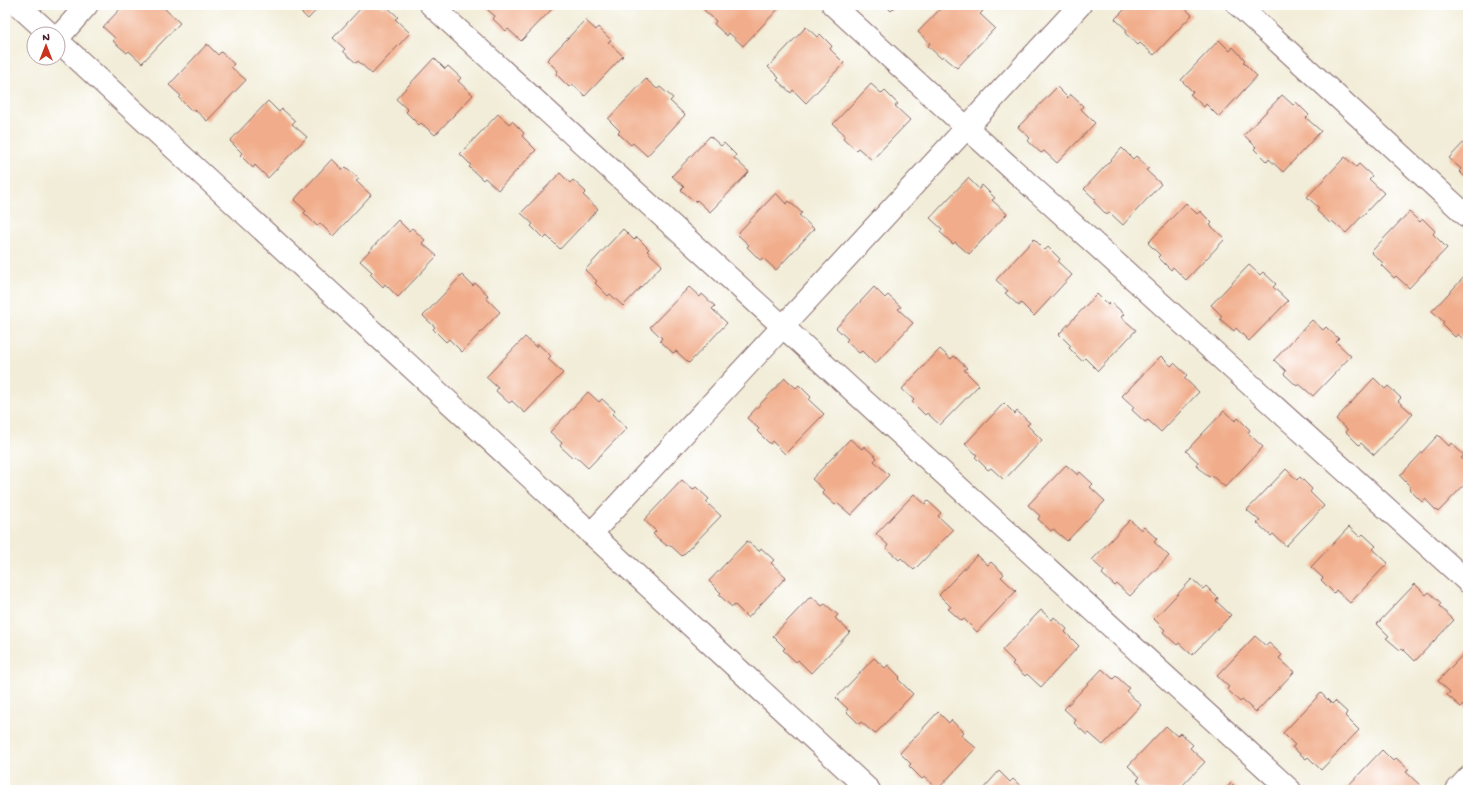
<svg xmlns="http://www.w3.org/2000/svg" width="1473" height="795" font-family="'Gochi Hand',sans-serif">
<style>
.building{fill:#f1ad8b}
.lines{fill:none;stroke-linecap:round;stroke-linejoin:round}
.minor-casing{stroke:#856768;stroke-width:24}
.minor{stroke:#fff;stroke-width:22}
</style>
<rect width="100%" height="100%" fill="#fff"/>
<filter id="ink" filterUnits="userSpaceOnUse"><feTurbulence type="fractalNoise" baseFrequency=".025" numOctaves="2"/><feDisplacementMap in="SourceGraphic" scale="8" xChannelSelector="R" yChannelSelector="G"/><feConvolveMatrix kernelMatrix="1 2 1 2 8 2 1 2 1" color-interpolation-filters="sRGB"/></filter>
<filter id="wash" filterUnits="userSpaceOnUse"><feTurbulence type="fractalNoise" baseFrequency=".012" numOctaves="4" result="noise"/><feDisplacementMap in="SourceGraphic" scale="16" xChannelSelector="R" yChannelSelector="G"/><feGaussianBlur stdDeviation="0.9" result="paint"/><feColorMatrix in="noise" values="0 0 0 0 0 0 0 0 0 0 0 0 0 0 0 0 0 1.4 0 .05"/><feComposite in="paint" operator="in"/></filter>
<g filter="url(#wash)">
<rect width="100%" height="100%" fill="#f2edd8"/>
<g id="blocks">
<g class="building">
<path d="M124,5h43l1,1 -3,3 15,14 -38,40 -13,-12 -2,2 -14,-12 2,-3 -12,-11z"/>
<path d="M289,5h32l-13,14 -13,-13 -3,2z"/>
<path d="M364,5h16l2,3 3,-3 13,12 -3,2 15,14 -38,41 -14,-13 -2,2 -13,-12 2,-2 -12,-11z"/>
<path d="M482,5h74l-35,36 -13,-12 -2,2 -13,-12 2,-3z"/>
<path d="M709,5h71l1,1 -38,40 -14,-13 -2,3 -13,-12 2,-3 -12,-11z"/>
<path d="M885,5h12l-6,6z"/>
<path d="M944,5h32l7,6 -3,3 15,14 -38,40 -14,-12 -2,2 -13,-12 2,-3 -12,-11z"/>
<path d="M1129,5h52l11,10 -38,40 -14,-12 -2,2 -13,-12 2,-3 -12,-11z"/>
<path d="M585,20l11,10 2,-3 13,13 -3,2 15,14 -38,40 -13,-12 -3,3 -13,-13 2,-3 -11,-11z"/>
<path d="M806,27l11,10 3,-3 12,12 -2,3 14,14 -38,40 -13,-13 -2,3 -14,-13 2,-2 -11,-11z"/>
<path d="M1219,40l11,11 3,-4 12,13 -2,2 14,14 -38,41 -13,-13 -2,3 -14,-13 3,-2 -12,-12z"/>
<path d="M207,44l11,11 3,-3 13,12 -3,3 15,13 -39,41 -13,-12 -2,2 -13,-13 2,-2 -12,-11z"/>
<path d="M434,58l11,11 3,-3 13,12 -3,3 15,14 -38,40 -14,-12 -2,2 -13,-13 2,-2 -12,-11z"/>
<path d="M646,79l11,10 3,-2 13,11 -3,3 15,14 -38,41 -14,-13 -2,2 -13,-12 2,-2 -12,-12z"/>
<path d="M871,84l11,10 3,-3 13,13 -3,2 15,14 -38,40 -14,-12 -2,2 -13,-12 2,-3 -12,-11z"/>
<path d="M1057,87l11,11 2,-4 13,12 -2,3 14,14 -38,40 -13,-12 -3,2 -13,-12 2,-3 -12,-11z"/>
<path d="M1282,95l11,10 3,-3 13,13 -3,3 15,13 -38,41 -14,-13 -2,3 -13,-13 2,-2 -12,-12z"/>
<path d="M268,101l11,11 3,-3 13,12 -3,3 15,13 -39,41 -13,-13 -2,3 -13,-13 2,-2 -12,-12z"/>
<path d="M498,114l11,10 3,-3 12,12 -2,3 14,14 -38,40 -13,-12 -2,2 -14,-13 2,-2 -11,-11z"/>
<path d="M710,136l11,10 3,-3 12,12 -2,3 15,14 -39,40 -13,-12 -2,2 -14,-12 3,-3 -12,-11z"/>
<path d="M1468,138v42l-9,-9 2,-2 -12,-11z"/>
<path d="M1122,148l11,11 3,-3 13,12 -3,2 15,14 -38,41 -14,-13 -2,3 -13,-13 2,-2 -12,-11z"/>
<path d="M1345,157l11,10 3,-3 13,12 -3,3 15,14 -38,40 -14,-12 -2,2 -13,-12 2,-3 -12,-11z"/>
<path d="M332,159l11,11 3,-3 13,12 -3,2 15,14 -38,41 -13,-13 -3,3 -13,-13 2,-2 -12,-11z"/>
<path d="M560,173l10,10 3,-3 13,12 -3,3 15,14 -38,40 -13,-13 -3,3 -13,-13 2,-2 -12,-11z"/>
<path d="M968,178l11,11 3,-4 13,13 -3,2 15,14 -38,40 -14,-12 -2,2 -13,-12 2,-3 -12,-11z"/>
<path d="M776,193l10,11 3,-3 13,12 -3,2 15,14 -38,41 -13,-12 -3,2 -13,-13 2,-2 -12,-11z"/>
<path d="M1186,203l11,11 3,-3 12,12 -2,2 15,14 -39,41 -13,-13 -2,3 -13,-13 2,-2 -12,-12z"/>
<path d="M1409,212l11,10 3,-3 12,12 -2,3 14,14 -38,40 -13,-12 -2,2 -13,-13 2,-2 -12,-11z"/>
<path d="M398,220l11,11 3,-3 13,12 -3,3 15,13 -39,41 -13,-13 -2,3 -13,-13 2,-2 -12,-11z"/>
<path d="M623,229l11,11 3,-3 12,12 -2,2 15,14 -39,41 -13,-12 -2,2 -13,-13 2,-2 -12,-11z"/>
<path d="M1034,239l11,11 3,-3 12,12 -2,3 14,13 -38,41 -13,-13 -2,3 -14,-13 3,-2 -12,-11z"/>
<path d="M1249,265l11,10 3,-3 13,12 -3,3 15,14 -39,40 -13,-13 -2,3 -14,-12 2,-3 -11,-11z"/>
<path d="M1468,273v71l-10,-10 -3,3 -13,-13 2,-2 -12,-11z"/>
<path d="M462,275l11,11 2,-3 13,12 -2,3 14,14 -38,40 -13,-13 -3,3 -13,-13 2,-2 -12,-11z"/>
<path d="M689,287l11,10 2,-3 13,12 -3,3 15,14 -38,40 -13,-12 -3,2 -13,-12 2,-3 -12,-11z"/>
<path d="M874,287l11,11 3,-3 13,12 -3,2 15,14 -38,41 -13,-13 -3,2 -13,-12 2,-2 -12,-11z"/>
<path d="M1097,294l11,11 3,-3 13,12 -3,3 15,13 -38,41 -13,-13 -3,3 -13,-13 2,-2 -12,-12z"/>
<path d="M1312,320l11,10 3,-3 13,12 -3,3 15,14 -38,40 -14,-12 -2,2 -13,-12 2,-3 -12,-11z"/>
<path d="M525,337l11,10 2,-3 13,12 -3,3 15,14 -38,40 -13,-12 -3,2 -13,-12 2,-3 -12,-11z"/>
<path d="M940,349l11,10 3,-3 13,12 -3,2 15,15 -39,40 -13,-12 -2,2 -13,-13 2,-2 -12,-11z"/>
<path d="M1161,356l10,10 3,-3 13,12 -3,3 15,14 -38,40 -13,-12 -3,2 -13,-12 2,-3 -12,-11z"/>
<path d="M785,378l11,10 3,-3 12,12 -2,3 15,14 -39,40 -13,-13 -2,3 -13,-13 2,-2 -12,-11z"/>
<path d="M1374,378l11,11 3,-3 13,12 -3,3 15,13 -39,41 -13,-12 -2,2 -13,-13 2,-2 -12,-11z"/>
<path d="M588,392l11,10 3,-3 13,12 -3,3 15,14 -39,40 -13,-12 -2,2 -13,-12 2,-3 -12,-11z"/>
<path d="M1004,403l11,11 2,-3 13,12 -3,2 15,15 -38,40 -13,-12 -3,2 -13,-13 2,-2 -12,-11z"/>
<path d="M1224,411l11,10 3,-3 12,12 -2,3 15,14 -38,40 -14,-12 -2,2 -13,-12 2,-3 -12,-11z"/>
<path d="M1438,435l11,11 2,-3 13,12 -3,3 7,6v17l-30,31 -13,-13 -3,3 -13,-13 2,-2 -11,-11z"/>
<path d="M850,439l12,10 2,-3 13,12 -3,3 15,14 -38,40 -14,-12 -2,2 -13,-12 2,-3 -12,-11z"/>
<path d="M1066,465l12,10 2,-3 13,12 -3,3 15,14 -38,40 -14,-12 -2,2 -13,-12 2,-3 -12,-11z"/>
<path d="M1286,469l11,11 3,-3 12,12 -2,3 14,14 -38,40 -13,-12 -2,2 -14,-13 3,-2 -13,-11z"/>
<path d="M682,480l11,10 3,-3 13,12 -3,3 15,14 -39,40 -13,-12 -2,2 -14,-12 3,-3 -12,-11z"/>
<path d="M914,494l11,10 3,-3 13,12 -3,3 15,14 -39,40 -13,-12 -2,2 -13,-12 2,-3 -12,-11z"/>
<path d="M1130,520l11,10 3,-3 13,12 -3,3 15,14 -39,40 -13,-12 -2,2 -13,-12 2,-3 -12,-11z"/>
<path d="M1349,527l11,10 3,-3 13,12 -3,3 15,14 -38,40 -14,-13 -2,3 -13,-13 2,-2 -12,-11z"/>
<path d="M747,541l12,10 2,-3 13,12 -3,3 15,14 -38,41 -13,-13 -3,2 -13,-12 2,-2 -12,-12z"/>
<path d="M977,555l11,10 3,-3 13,12 -3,3 15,14 -39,41 -13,-13 -2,2 -14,-12 3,-2 -12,-12z"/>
<path d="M1192,579l11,10 3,-3 12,12 -2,3 15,14 -39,40 -13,-12 -2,2 -14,-13 2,-2 -11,-11z"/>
<path d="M1415,584l11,11 3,-3 12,11 -2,3 15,14 -39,41 -13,-13 -2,2 -14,-12 3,-2 -12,-12z"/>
<path d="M811,596l11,10 3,-2 13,11 -3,3 15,14 -39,41 -13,-13 -2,2 -13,-12 2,-2 -12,-12z"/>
<path d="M1041,610l11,10 2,-3 13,12 -2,3 14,14 -38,41 -14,-13 -2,2 -13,-12 2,-2 -12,-12z"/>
<path d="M1255,636l11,10 3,-3 13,12 -3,3 15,14 -38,40 -14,-12 -2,2 -13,-13 2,-2 -12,-11z"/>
<path d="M1468,649v61l-5,-5 -2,2 -14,-12 3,-3 -12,-11z"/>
<path d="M874,658l11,10 3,-3 12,12 -2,2 15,15 -38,40 -14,-12 -2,2 -13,-13 2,-2 -12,-11z"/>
<path d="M1102,669l11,10 3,-3 13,12 -3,3 15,14 -38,40 -14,-12 -2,2 -13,-12 2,-3 -12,-11z"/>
<path d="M1321,693l11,11 3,-3 12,11 -2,4 14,14 -38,40 -13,-13 -2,2 -14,-12 3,-2 -12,-12z"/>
<path d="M938,712l11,11 2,-3 13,12 -3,3 15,13 -38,41 -13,-12 -3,2 -13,-13 2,-2 -11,-11z"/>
<path d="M1166,726l11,10 3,-3 13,12 -3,3 15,14 -27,28h-30l-11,-10 3,-3 -12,-11z"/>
<path d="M1382,750l11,11 3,-3 13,12 -3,2 15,14 -4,4h-73z"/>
<path d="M999,771l11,11 3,-3 12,11h-43z"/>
<path d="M1231,783l7,7h-13z"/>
</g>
</g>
</g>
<g filter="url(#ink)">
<use href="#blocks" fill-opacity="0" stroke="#856768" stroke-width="1"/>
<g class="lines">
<defs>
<g id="minor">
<path d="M18,5l32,29"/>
<path d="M431,5l859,785"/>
<path d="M833,5l134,123 501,454"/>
<path d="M1238,5l230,212"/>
<path d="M58,38l29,-33"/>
<path d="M58,41l811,749"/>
<path d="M591,534l489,-529"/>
<path d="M1457,790l11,-12"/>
</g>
</defs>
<use href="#minor" class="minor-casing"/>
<use href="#minor" class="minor"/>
</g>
</g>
<rect width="1473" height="795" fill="none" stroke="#fff" stroke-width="20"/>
<g transform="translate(46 46)"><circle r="19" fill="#ffffff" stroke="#b7a5aa"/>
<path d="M0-3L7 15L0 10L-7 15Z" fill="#c8321e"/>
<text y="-6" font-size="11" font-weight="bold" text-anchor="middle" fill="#4a1f2b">N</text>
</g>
</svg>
